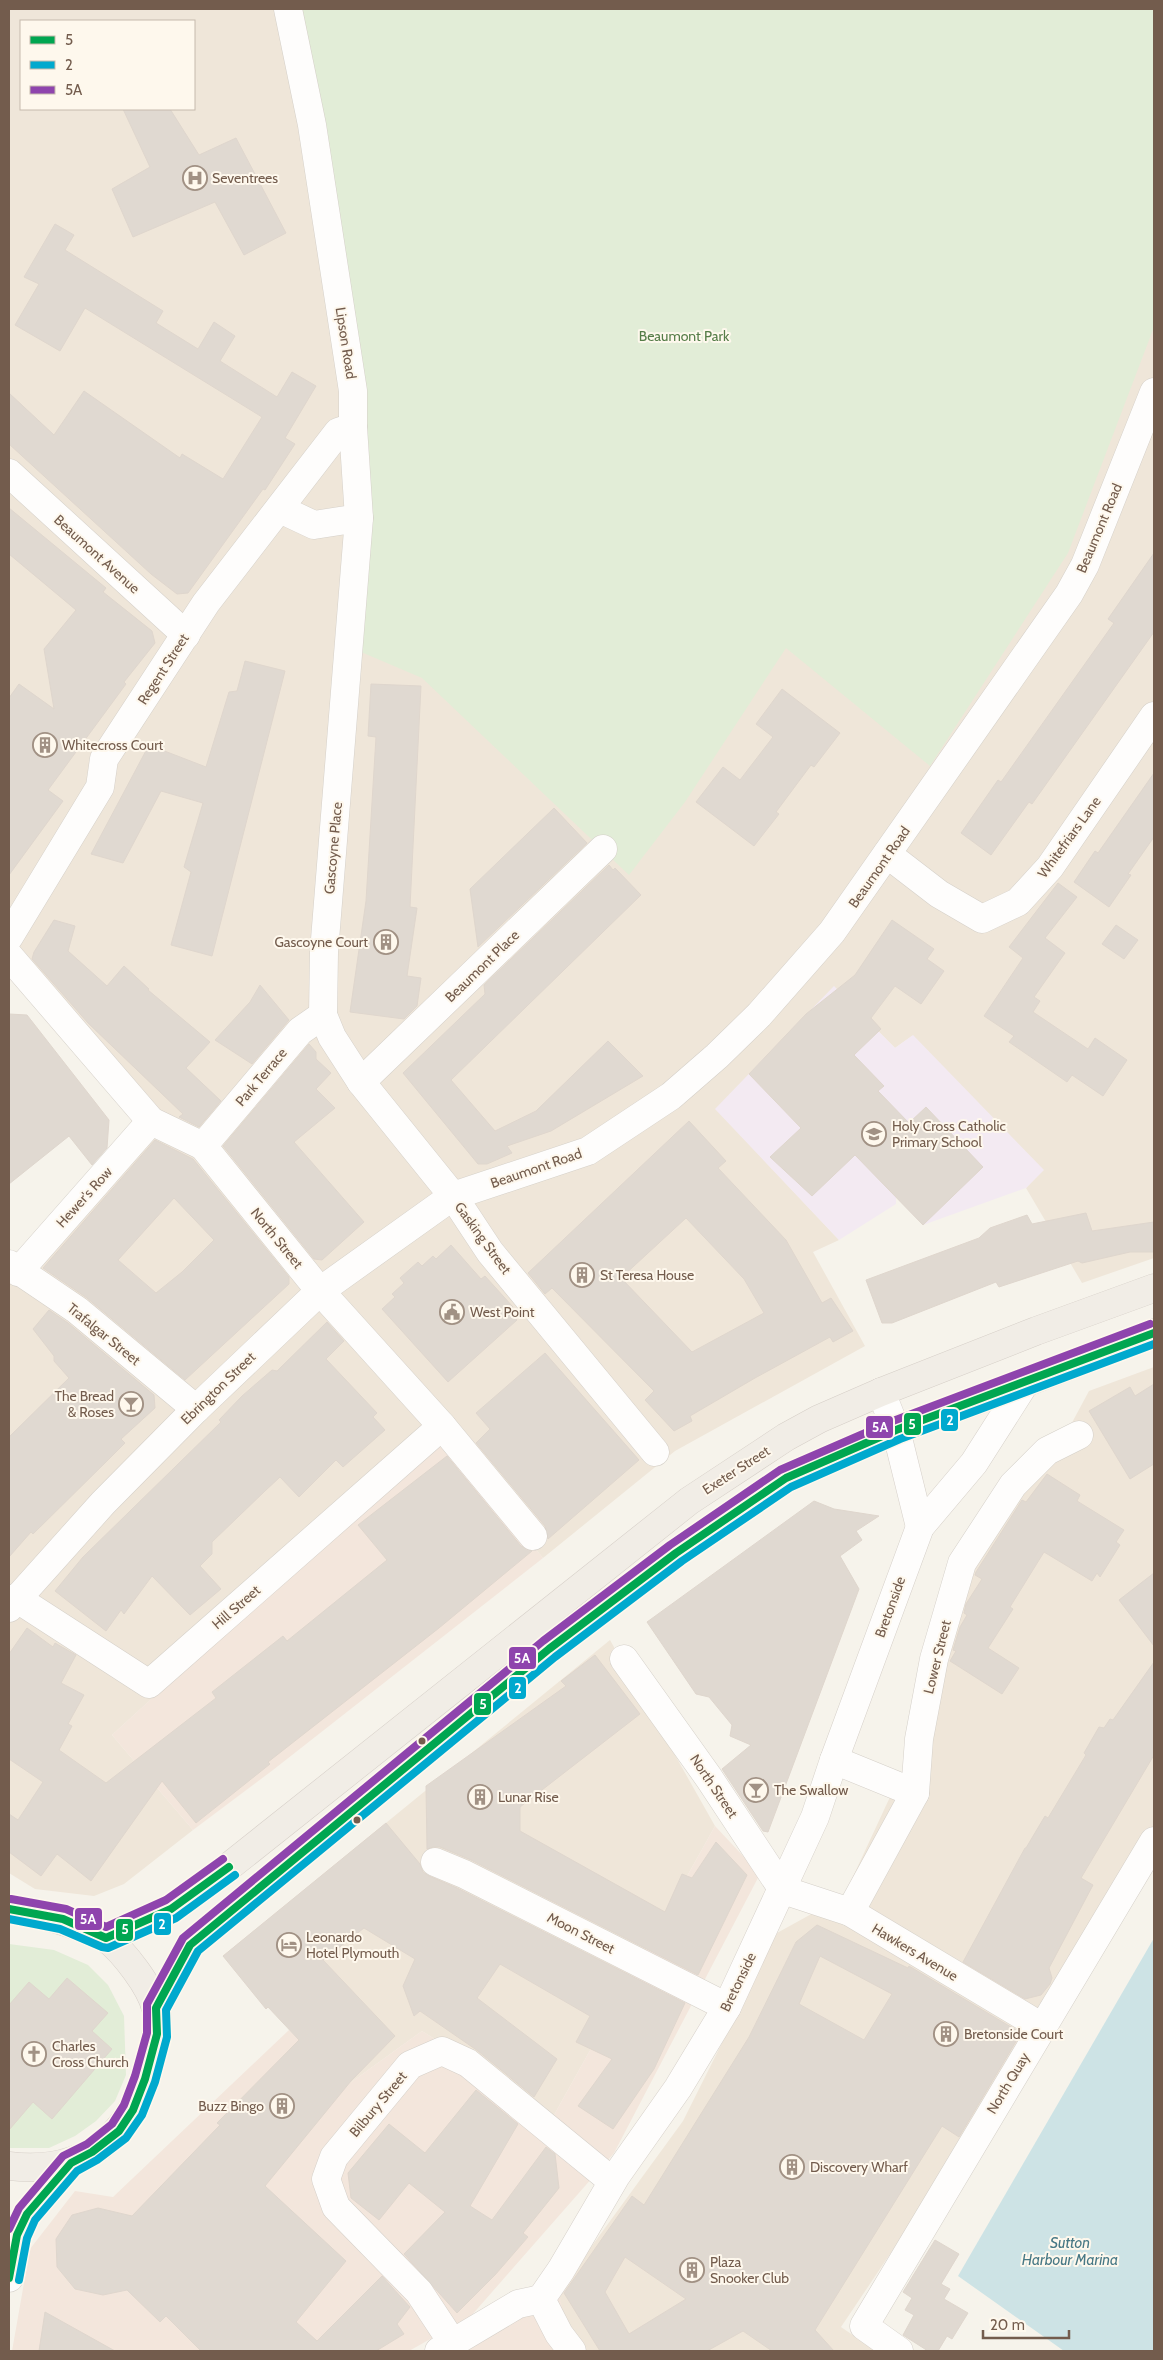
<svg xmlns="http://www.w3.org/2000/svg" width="1163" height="2360" font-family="Cabin,sans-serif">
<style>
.residential{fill:#efe6d9;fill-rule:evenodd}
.commercial{fill:#f3e6dc}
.education{fill:#f3eaf2}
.green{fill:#e2edd7}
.water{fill:#cde3e5}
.building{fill:#e0d9d1;stroke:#dfd6cd;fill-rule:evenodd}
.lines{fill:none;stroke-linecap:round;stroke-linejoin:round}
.street-casing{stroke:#d5d0c9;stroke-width:29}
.secondary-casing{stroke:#d6d0c9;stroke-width:29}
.primary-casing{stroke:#d5cec7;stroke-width:29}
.street{stroke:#fefdfc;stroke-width:28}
.secondary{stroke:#fefdfc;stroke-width:28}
.primary{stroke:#f1ede6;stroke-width:28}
.bus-1-casing{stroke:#fef8ed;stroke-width:11}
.bus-2-casing{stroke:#fef8ed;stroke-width:11}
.bus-3-casing{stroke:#fef8ed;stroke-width:11}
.bus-1{stroke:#00a651;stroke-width:8}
.bus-2{stroke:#00a9ce;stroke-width:8}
.bus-3{stroke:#8e44ad;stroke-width:8}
.bus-dot{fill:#735c4d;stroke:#fef8ed;stroke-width:2}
.labels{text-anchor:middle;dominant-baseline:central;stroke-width:4;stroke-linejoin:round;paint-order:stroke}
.poi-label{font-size:14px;fill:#735c4d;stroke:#fef8ed;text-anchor:start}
.park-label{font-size:14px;fill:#557d48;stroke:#fef8ed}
.street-label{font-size:14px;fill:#735c4d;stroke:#fef8ed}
.water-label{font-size:15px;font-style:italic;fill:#477885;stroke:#fef8ed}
.line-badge{stroke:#fef8ed;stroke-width:2}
.badge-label{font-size:14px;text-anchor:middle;font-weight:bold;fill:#fff}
</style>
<rect width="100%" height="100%" fill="#f6f3eb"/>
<g class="residential">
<path d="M9,9h1145v1249l-72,25 -56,-95 17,-18 -131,-134 -17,12 -61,-61 -118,122 123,131 -26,12 52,94 -190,105 -132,107 -103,-123 -328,300 81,95 -69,54 -30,12 -59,-7 -26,-16v-604l138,-136 -138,-157zM21,21h173v88h-173z"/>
<path d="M1154,1367v494l-313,466 35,24h-294l-18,-33 -7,-29 21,-24 105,-144 94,-188 67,-37 72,-155 49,-176 103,-135 21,-39z"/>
<path d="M610,1640l105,186 -161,289 -132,-84 -76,55 -123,-130z"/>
</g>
<g class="commercial">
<path d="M440,1434l103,124 -270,212 -80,60 -81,-95z"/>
<path d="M715,1826l45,48 -146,279 -143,163 -62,35h-397l18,-102 45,-58 38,6 176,-167 57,56 76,-55 132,84z"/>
<path d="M558,2288l6,30 18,33h-126z"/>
</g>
<path class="education" d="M834,986l61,62 18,-13 131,135 -18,18 -103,37 -27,-28v7l-57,36 -124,-131z"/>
<g class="green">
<path d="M294,9h860v318l-86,226 -138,213 -144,-118 -101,154 -56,73 -207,-197 -68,-29 9,-131z"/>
<path d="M9,1944l45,6 34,15 20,20 16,31 2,59 -11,26 -19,20 -21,15 -26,12h-40z"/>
</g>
<path class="water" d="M1154,1938v413h-90l-106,-75z"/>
<g class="building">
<path d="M123,109h47l29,46 37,-17 50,95 -42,22 -29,-53 -82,35 -21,-48 38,-22z"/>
<path d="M55,224l19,11 -9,15 98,61 -7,12 42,26 16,-27 21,14 -15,25 57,36 15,-25 24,14 -31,52 10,6 -30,46 -2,-1 -75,104 -11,1 -26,-20 -142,-130v-51l45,42 30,-44 96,67 2,-4 41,25 39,-62 -177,-109 -25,43 -45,-26 24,-41 -15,-7z"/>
<path d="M9,508l97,80 -3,4 49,39 3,12 -31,39 2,2 -78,106 15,11 -54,74v-177l10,-14 35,25 -10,-60 32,-39 -67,-56z"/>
<path d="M1154,553v79l-122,172 -3,-2 -38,53 -30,-22 37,-53 3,2 113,-159 -6,-4z"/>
<path d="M245,661l40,10 -73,285 -41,-11 20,-73 -7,-5 19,-64 -42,-12 -38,72 -32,-9 58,-109 57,22 23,-75 8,-1z"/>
<path d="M371,684l50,2 -11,221 7,1 -10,68 14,2 -4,28 -13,13 -54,-7 16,-111 10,-164 -8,-1z"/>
<path d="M782,689l58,44 -26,34 -3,-2 -35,47 3,2 -25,32 -58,-44 27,-35 17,13 33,-43 -17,-13z"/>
<path d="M1154,773v64l-26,37 3,1 -22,32 -35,-25 21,-31 3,2z"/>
<path d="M554,808l33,35 -109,104 -8,-58z"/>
<path d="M609,865l4,5 2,-2 26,27 -190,185 44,51 41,-20 72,-70 35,35 -92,55 -44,15 5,7 -25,11h-9l-75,-91 82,-79 -1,-9z"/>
<path d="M1058,883l19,14 -32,41 20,15 -31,44 6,4 -7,11 55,37 7,-11 32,22 -24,36 -31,-21 -5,7 -58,-40 5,-6 -30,-20 39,-58 -14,-11z"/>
<path d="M54,920l21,6 -7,25 39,35 17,-20 25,23 -1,1 62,52 -24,26 35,33 -22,26 -20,-10 4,-3 -95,-91 -56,-64 2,-7z"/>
<path d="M892,920l42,29 -7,10 17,12 -23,33 -26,-18 -24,32 10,11 -27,26 30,31 -6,5 31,32 17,-16 57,60 -60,58 -68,-70 -43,41 -42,-39 31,-29 -52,-54 57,-60 49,-39z"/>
<path d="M1116,925l22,15 -14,19 -22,-15z"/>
<path d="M260,985l29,35 -37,44 -37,-24 35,-38z"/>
<path d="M9,1014l18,1 82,105 -2,28 -15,17 -23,-29 -60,48z"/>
<path d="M309,1044l7,8v7l15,14 -15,16 19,19 -41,34 70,80 -42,38 -8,-1 -91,-113z"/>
<path d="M689,1121l37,40 -8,7 68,72 36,63 9,-5 22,33 -20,11 -3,-5 -75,41 -65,38 2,5 -18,10 -29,-31 9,-9 -102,-103 -7,6 -17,-21zM686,1218l58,61 20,34 -72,39 -71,-74z"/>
<path d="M155,1140l38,19 96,118v7l-104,96 -98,-82 -44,-30zM174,1198l40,42 -32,32 -26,21 -38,-33z"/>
<path d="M1086,1213l6,18 62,-9v30h-24l-48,11 -4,-2 -79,26 -3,-5 -104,41h-10l-16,-43 113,-42 11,-10 37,-13 5,9z"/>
<path d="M451,1245l30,34 4,-3 28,31 -4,4 8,9 -69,62 -66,-73 13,-12 -3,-3 12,-11 -4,-5 18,-16 4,4 11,-10 3,3z"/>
<path d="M49,1310l19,13 86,72 1,13 -34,31 4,4 -16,16 -76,75 -2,-2 -22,25v-120l60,-59 -15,-17v-5l-21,-27z"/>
<path d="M327,1322l17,19 -18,18 51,54 -4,4 12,13 -42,37 -7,-7 -37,37 -19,-20 -15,14 -53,51v12l-12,12 21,23 -31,26 -38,-39 -28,38 -3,-4 -15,21 -51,-40 28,-34 138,-135 -2,-2 23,-24 30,-26 5,1z"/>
<path d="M545,1353l94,107 -91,79 -3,-13 -69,-83 14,-14 -14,-16z"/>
<path d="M1154,1384v80l-24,15 -41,-68 41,-24 5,9z"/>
<path d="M447,1456l74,90 11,5 -93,77 -171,134 2,2 -74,59 -34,-42 -71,100 -34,-27 -16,22 -32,-24v-38l9,6 25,-38 -34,-23v-105l18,-26 26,19 2,-4 21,12 -15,28 23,12 -16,29 4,2 -13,24 47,33 110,-85 -4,-6 71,-56 4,5 100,-81 -29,-35z"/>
<path d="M1047,1474l33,21 -3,6 47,29 -8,12 4,3 -20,32 -3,-4 -5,8 -48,-29 -34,55 3,2 -25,39 31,20 -17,26 -52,-33 6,-10 -3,-1 7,-23 7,-12 -3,-2 2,-9 16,-25 -7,-4 1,-3 46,-72 4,2z"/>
<path d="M814,1501l20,8 45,7 -23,15 6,9 -22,16 19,33 -91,243 -5,-1 -41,-62 29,-24 -21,-9 2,-11 -23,-28 -13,-3 -49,-72z"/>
<path d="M1154,1573v73l-35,-46z"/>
<path d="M595,1655l45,59 -120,93v24l145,81 17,-38 10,4 24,-36 31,33 -49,100 -227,-115 -31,-13h-7l-6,2 -1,-63 140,-100 -5,-5z"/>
<path d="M1154,1662v93l-73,123 12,7 -44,83 3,10 -2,6 -9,11 -16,4 -62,-37 62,-114h1l19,-32 3,2 38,-63 -2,-2 15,-26 5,1 6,-9 3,1z"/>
<path d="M386,1823l34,41 3,8 6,4 28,12 228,115 -31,66 -41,60 -35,-23 34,-47 -36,-17 14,-26 -90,-52 -23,34 80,61 -23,38 -56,-46 -58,-40 -6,5 -11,-30 12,-27 -51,-31 -41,32 72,76 -44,45 -86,105 81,75 -50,61 21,19 65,-65 28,31 -13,17 7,10 -28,17h-175l-35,-35 -6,6 -33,-32 -24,5 -28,-6 -18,-22 -1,-28 16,-24 26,-7 34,8 88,-91 -3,-2 82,-83 -31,-33 -2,2 -43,-53z"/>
<path d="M817,1925l91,43 1,-2 112,67 -62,104 -17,-11 -127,204 19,21h-62l-29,-20 -36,20h-107l-36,-58 68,-97 12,9 105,-168 47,-95zM820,1956l72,38 -28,46 -65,-36zM625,2257l61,42 -57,35 -24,-42z"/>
<path d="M67,1978l41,35 -16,18 20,18 -60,70 -19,-17 -24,28v-125l20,-23 20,17z"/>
<path d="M476,2090l42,34 -48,82 22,14 54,-73 9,7 4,34 -36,45 5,4 -33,38 -38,38 -53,-59 41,-42 -36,-29 -30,37 -28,-22 -3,-25 41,-49 36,29z"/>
<path d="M935,2240l24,14 -18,30 9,5 -6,10 24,14 -16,26 -5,-3 -9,15h-10l-25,-16 11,-20 -9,-5 7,-12 -9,-6z"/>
<path d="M45,2312l70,39h-76z"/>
</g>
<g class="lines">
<defs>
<g id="street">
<path d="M288,9l24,116 41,266v36l6,91 -35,434 -1,63 9,22 29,45 92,114 37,56 165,200"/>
<path d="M9,473l177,162"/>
<path d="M280,509l34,16 45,-7"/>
<path d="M887,854l52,40 43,25 36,-17 32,-35 104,-151"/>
<path d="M9,937l91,-150 4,-28 102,-156 132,-171 15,-5"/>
<path d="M9,956l142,165 52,25 117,145 122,135 91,110"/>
<path d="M361,1082l242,-233"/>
<path d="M203,1146l97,-115 23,-16"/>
<path d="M9,1264l68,46 119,99"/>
<path d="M18,1272l133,-151"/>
<path d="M16,1598l133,86 293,-258"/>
<path d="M9,1608l94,-105 93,-94 124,-118 133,-95 135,-45 83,-55 46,-40 42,-41 73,-83 237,-338 16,-29 69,-173"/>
<path d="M624,1659l85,119 74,112 67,22 192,115"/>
<path d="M834,1760l81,33"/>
<path d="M435,1862l29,12 263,133"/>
<path d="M850,1912l65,-119 4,-54 15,-80 28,-96 51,-78 34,-34 32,-16"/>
<path d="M452,2342l-33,-50 -83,-85 -10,-28 8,-22 76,-92 32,-14 26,12 144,118"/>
<path d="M439,2351l79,-47 23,-5"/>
<path d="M899,2351l-35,-25 290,-485"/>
</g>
<g id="secondary">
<path d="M881,1392l15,38 24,97"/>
<path d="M9,2278l8,-43 10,-21 44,-51"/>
<path d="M572,2351l-13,-17 -18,-35 20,-29 55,-94 62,-88 49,-81 88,-190 19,-57 86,-233 54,-64 51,-80"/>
</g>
<g id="primary">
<path d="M9,1909c28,5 54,10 80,22 6,2 13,4 17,7 18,14 45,49 50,71 4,18 -3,38 -7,56 -18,72 -64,110 -140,101"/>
<path d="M106,1938l65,-29 41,-29 477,-379 97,-64 33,-18 62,-27 155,-61 118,-43"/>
<path d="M156,2008l34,-63 359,-296 127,-96 110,-75 110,-48 129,-47 129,-50"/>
</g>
</defs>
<use href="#street" class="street-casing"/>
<use href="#secondary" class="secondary-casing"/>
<use href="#primary" class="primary-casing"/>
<use href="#street" class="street"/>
<use href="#secondary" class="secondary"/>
<use href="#primary" class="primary"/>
<defs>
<g id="bus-1">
<path d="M9,1909l54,10 43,19 65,-29 58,-42"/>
<path d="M9,2278l8,-43 10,-21 44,-51 21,-11 27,-21 14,-21 12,-31 12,-45 -1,-26 34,-63 359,-296 127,-96 110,-75 110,-48 258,-97"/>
</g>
<g id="bus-2">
<path d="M9,1919l51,10 42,18 6,1 68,-30 59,-43"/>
<path d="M19,2280l8,-42 8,-18 42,-49 20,-11 29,-22 16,-23 13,-33 12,-45 -1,-27 32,-59 357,-294 127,-96 109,-74 109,-48 254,-95"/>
</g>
<g id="bus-3">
<path d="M11,1899l55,10 40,18 60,-27 57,-41"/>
<path d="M9,2229l10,-21 44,-52 24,-12 25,-20 12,-19 11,-29 12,-43v-29l36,-66 360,-297 127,-96 110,-75 113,-49 257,-97"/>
</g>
</defs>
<use href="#bus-1" class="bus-1-casing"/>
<use href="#bus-2" class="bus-2-casing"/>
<use href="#bus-3" class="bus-3-casing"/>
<use href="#bus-1" class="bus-1"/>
<use href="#bus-2" class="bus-2"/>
<use href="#bus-3" class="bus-3"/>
</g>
<defs>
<symbol id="hospital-ring" viewBox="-11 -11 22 22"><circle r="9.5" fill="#fef8ed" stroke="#a19184" stroke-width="1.5"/><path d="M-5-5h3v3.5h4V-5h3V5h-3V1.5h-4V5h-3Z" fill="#a19184"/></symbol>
<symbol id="building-ring" viewBox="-11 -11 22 22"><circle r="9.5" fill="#fef8ed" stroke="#a19184" stroke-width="1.5"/><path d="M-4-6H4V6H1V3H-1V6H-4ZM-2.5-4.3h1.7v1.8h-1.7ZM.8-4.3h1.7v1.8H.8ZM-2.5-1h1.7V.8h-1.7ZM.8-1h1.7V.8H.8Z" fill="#a19184"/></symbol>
<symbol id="school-ring" viewBox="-11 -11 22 22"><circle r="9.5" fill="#fef8ed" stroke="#a19184" stroke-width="1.5"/><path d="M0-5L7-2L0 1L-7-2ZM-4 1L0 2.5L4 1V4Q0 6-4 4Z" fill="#a19184"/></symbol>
<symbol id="civic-ring" viewBox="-11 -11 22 22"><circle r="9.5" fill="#fef8ed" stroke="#a19184" stroke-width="1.5"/><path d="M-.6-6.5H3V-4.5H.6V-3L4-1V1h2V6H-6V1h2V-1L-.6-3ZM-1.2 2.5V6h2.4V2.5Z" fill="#a19184"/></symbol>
<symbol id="bar-ring" viewBox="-11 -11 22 22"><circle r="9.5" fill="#fef8ed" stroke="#a19184" stroke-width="1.5"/><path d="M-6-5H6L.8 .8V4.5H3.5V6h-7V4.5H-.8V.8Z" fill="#a19184"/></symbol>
<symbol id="hotel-ring" viewBox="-11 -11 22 22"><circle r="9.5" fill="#fef8ed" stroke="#a19184" stroke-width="1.5"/><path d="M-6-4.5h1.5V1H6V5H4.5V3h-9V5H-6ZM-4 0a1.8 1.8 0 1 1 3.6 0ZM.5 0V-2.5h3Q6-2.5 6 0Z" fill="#a19184"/></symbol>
<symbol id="church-ring" viewBox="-11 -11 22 22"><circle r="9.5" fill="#fef8ed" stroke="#a19184" stroke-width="1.5"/><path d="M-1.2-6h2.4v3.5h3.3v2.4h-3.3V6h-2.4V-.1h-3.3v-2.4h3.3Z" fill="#a19184"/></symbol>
</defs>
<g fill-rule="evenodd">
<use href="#hospital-ring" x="181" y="164" width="28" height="28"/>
<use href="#building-ring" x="31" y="731" width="28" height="28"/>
<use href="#building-ring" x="372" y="928" width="28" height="28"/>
<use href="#school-ring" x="860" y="1120" width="28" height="28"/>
<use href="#building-ring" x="568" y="1261" width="28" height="28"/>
<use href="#civic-ring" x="438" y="1298" width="28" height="28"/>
<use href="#bar-ring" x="117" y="1390" width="28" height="28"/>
<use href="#bar-ring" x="742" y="1776" width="28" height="28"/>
<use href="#building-ring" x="466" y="1783" width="28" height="28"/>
<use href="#hotel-ring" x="275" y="1931" width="28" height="28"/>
<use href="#building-ring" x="932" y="2020" width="28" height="28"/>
<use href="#church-ring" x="20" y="2040" width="28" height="28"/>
<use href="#building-ring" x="268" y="2092" width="28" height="28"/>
<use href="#building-ring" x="778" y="2153" width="28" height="28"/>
<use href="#building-ring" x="678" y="2256" width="28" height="28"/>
</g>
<g class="bus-dot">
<circle cx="422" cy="1741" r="4.5"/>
<circle cx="357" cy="1820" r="4.5"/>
</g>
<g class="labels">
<g class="poi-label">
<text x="212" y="178">Seventrees</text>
<text x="62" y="745">Whitecross Court</text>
<text x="368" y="942" text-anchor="end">Gascoyne Court</text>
<text x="892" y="1126">Holy Cross Catholic<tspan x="892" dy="16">Primary School</tspan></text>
<text x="600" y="1275">St Teresa House</text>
<text x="470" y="1312">West Point</text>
<text x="114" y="1396" text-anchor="end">The Bread<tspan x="114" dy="16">&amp; Roses</tspan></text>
<text x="774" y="1790">The Swallow</text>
<text x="498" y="1797">Lunar Rise</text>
<text x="306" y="1937">Leonardo<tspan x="306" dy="16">Hotel Plymouth</tspan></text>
<text x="964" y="2034">Bretonside Court</text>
<text x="52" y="2046">Charles<tspan x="52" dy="16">Cross Church</tspan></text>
<text x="264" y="2106" text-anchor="end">Buzz Bingo</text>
<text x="810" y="2167">Discovery Wharf</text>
<text x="710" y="2262">Plaza<tspan x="710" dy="16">Snooker Club</tspan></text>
</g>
<g class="park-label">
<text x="684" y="336">Beaumont Park</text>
</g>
<g class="street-label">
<text transform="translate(346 343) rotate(81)">Lipson Road</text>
<text transform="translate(1099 528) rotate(-67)">Beaumont Road</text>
<text transform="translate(97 554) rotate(42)">Beaumont Avenue</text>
<text transform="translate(163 669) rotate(-57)">Regent Street</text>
<text transform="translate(1069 837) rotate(-54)">Whitefriars Lane</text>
<text transform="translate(333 848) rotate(-85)">Gascoyne Place</text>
<text transform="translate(879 867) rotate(-55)">Beaumont Road</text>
<text transform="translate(482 966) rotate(-44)">Beaumont Place</text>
<text transform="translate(261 1077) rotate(-50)">Park Terrace</text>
<text transform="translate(536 1168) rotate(-19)">Beaumont Road</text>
<text transform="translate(84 1197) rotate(-48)">Hewer's Row</text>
<text transform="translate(277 1238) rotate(51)">North Street</text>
<text transform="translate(483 1238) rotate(54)">Gasking Street</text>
<text transform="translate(104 1334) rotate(39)">Trafalgar Street</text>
<text transform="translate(218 1388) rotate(-44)">Ebrington Street</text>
<text transform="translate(736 1470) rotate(-33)">Exeter Street</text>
<text transform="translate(236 1607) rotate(-41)">Hill Street</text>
<text transform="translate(890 1607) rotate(-70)">Bretonside</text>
<text transform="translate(937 1657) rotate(-76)">Lower Street</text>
<text transform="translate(714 1786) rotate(56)">North Street</text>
<text transform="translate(581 1933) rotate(27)">Moon Street</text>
<text transform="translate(915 1952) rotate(31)">Hawkers Avenue</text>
<text transform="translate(738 1982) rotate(-64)">Bretonside</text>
<text transform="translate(1008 2083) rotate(-59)">North Quay</text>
<text transform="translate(378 2104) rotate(-50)">Bilbury Street</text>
</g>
<g class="water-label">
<text x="1070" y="2243">Sutton<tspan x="1070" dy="17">Harbour Marina</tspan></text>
</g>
</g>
<g class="line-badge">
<rect x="940" y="1408" width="19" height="24" rx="5" fill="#00a9ce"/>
<rect x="903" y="1412" width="19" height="24" rx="5" fill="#00a651"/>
<rect x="865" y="1415" width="29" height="24" rx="5" fill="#8e44ad"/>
<rect x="508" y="1646" width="29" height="24" rx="5" fill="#8e44ad"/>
<rect x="508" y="1676" width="19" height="24" rx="5" fill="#00a9ce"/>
<rect x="473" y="1692" width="19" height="24" rx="5" fill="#00a651"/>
<rect x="74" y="1907" width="29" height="24" rx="5" fill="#8e44ad"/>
<rect x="153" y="1912" width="19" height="24" rx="5" fill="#00a9ce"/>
<rect x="115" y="1918" width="19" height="24" rx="5" fill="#00a651"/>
</g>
<g class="badge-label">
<text x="950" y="1425">2</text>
<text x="912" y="1429">5</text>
<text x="880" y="1432">5A</text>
<text x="522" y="1663">5A</text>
<text x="518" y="1693">2</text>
<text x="483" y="1709">5</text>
<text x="88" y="1924">5A</text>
<text x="162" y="1929">2</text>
<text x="125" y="1934">5</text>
</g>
<rect width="1163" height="2360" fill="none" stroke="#735c4d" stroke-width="20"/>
<rect x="20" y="20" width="175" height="90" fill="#fef8ed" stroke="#c6baad"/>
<rect x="30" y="36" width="25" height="8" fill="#00a651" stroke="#c6baad"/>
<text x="65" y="45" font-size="15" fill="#735c4d">5</text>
<rect x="30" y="61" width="25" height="8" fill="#00a9ce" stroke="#c6baad"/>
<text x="65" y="70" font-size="15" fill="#735c4d">2</text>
<rect x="30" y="86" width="25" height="8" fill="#8e44ad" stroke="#c6baad"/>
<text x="65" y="95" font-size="15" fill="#735c4d">5A</text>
<path d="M983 2330v8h86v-8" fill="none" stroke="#735c4d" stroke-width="2.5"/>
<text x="990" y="2330" font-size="15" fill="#735c4d" stroke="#fef8ed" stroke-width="4" paint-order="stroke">20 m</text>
</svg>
